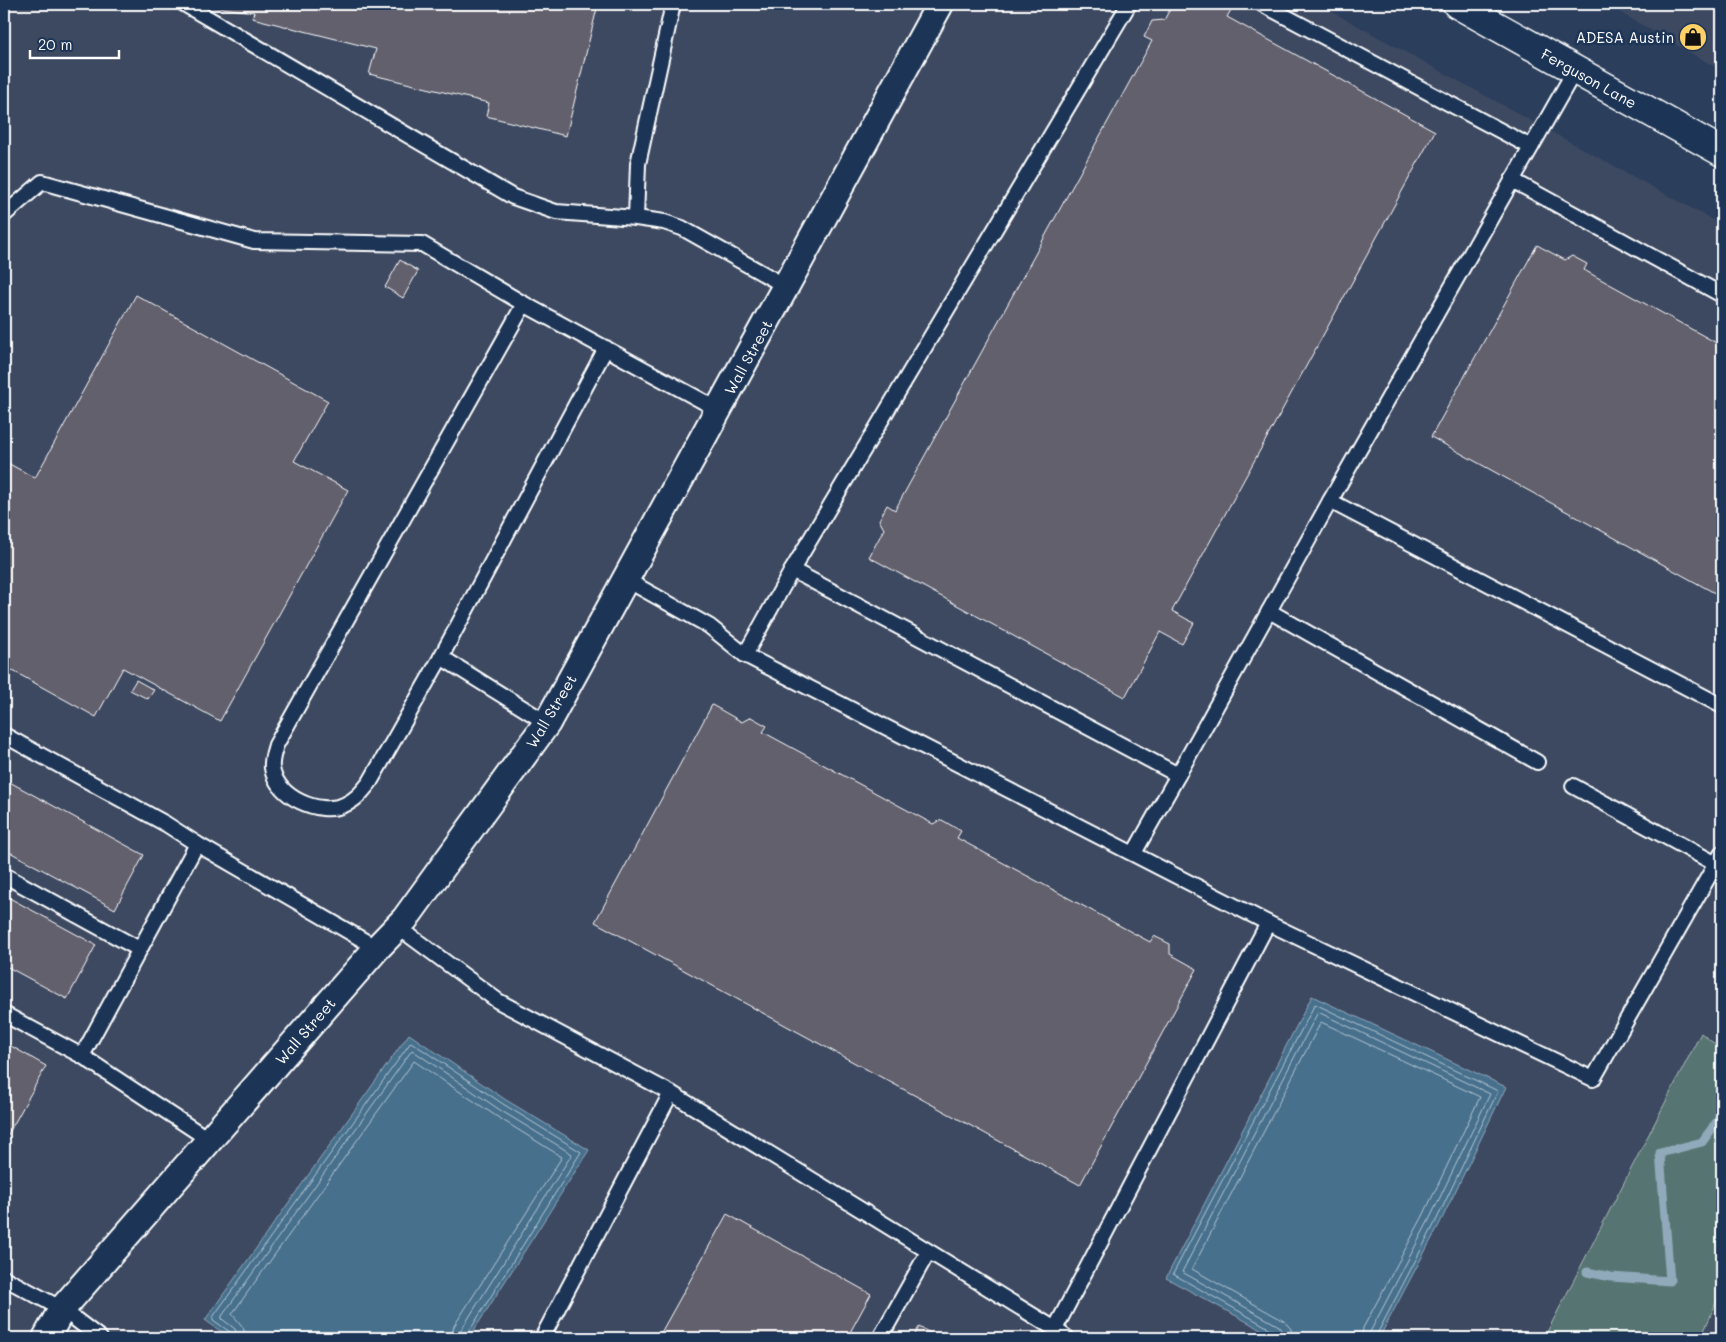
<svg xmlns="http://www.w3.org/2000/svg" width="1726" height="1342" font-family="Mali,sans-serif">
<style>
.built{fill:#3c4861}
.green{fill:#567472;stroke:#aabab8}
.water{fill:#46708d;stroke:#90a9bb}
.lines{fill:none;stroke-linecap:round;stroke-linejoin:round}
.shore{stroke:#b5c6d1;stroke-width:1}
.stream{stroke:#90a9bb;stroke-width:9}
.building{fill:#63606e;stroke:#fff}
.lane-casing{stroke:#fff;stroke-width:18}
.street-casing{stroke:#fff;stroke-width:30}
.secondary-casing{stroke:#fff;stroke-width:31}
.lane{stroke:#1d3557;stroke-width:14}
.street{stroke:#1d3557;stroke-width:26}
.secondary{stroke:#1d3557;stroke-width:28}
.labels{text-anchor:middle;dominant-baseline:central;stroke-width:5;stroke-linejoin:round;paint-order:stroke}
.poi-label{font-size:15px;fill:#fff;stroke:#1d3557;text-anchor:end}
.street-label{font-size:15px;fill:#fff;stroke:#1d3557}
</style>
<rect width="100%" height="100%" fill="#2b3e5c"/>
<filter id="ink" filterUnits="userSpaceOnUse"><feTurbulence type="fractalNoise" baseFrequency=".02" numOctaves="2"/><feDisplacementMap in="SourceGraphic" scale="10" xChannelSelector="R" yChannelSelector="G"/><feConvolveMatrix kernelMatrix="1 2 1 2 8 2 1 2 1" color-interpolation-filters="sRGB"/></filter>
<g filter="url(#ink)">
<g class="built">
<path d="M4,4h1314l404,221v1113h-1718z"/>
<path d="M1605,4h117v67z"/>
</g>
<path class="green" d="M1701,1033l21,17v239l-21,49h-157z"/>
<g class="water">
<path d="M1312,996l194,91 -67,138 -60,113h-102l-111,-60z"/>
<path d="M409,1034l97,66 83,50 -120,188h-239l-25,-18z"/>
</g>
<g class="lines">
<g class="shore">
<path d="M232,1338l-2,-6 -17,-12v-3l198,-275 92,62 78,48 -116,186"/>
<path d="M238,1338l-3,-9 -13,-10v-3l190,-266 88,60 72,44 -111,176 -2,8"/>
<path d="M246,1338l-3,-11 -11,-13 182,-253 82,55 66,41 -108,169 -3,12"/>
<path d="M1279,1338l-3,-6 -103,-58 142,-270 183,87 -63,132 -60,115"/>
<path d="M1285,1338l-1,-6 -5,-6 -97,-54 136,-260 172,82 -61,126 -59,112 -1,6"/>
<path d="M1292,1338l-1,-9 -7,-8 -92,-52 129,-247 159,75 -57,119 -60,112 -1,10"/>
</g>
<path class="stream" d="M1587,1272l24,5 59,4 -10,-128 42,-11 17,-23 3,-1"/>
</g>
<g class="building">
<path d="M206,4h392l-32,132 -80,-20 3,-13 -120,-29 7,-25 -124,-31 2,-6 -48,-6z"/>
<path d="M1173,4l32,2 20,-2 7,4 -5,9 208,114 -263,480 22,12 -12,21 -22,-12 -35,65 -256,-140 15,-28 -5,-9 8,-15 8,5 257,-469 -8,-4 8,-16 12,-1z"/>
<path d="M1537,245l28,15 7,-4 15,8 -3,6 138,76v251l-291,-160z"/>
<path d="M400,260l18,11 -15,27 -18,-11z"/>
<path d="M136,295l192,106 -34,60 54,29 -128,231 -97,-53 -27,49 -92,-51v-205l31,17z"/>
<path d="M136,680l18,10 -6,9 -18,-9z"/>
<path d="M712,705l30,17 9,-5 16,9 -4,6 170,92 9,-4 19,11 -4,7 193,104 4,-6 16,8v10l27,15 -117,216 -485,-263z"/>
<path d="M4,779l140,76 -29,54 -111,-60z"/>
<path d="M4,895l92,50 -29,54 -63,-34z"/>
<path d="M4,1042l42,24 -42,76z"/>
<path d="M727,1214l144,80 -24,44h-189z"/>
<path d="M919,1327l2,1 19,10h-27z"/>
</g>
<g class="lines">
<defs>
<g id="lane">
<path d="M184,4l329,193 43,15 80,6"/>
<path d="M673,4l-35,160 -2,54 28,4 18,6 105,59"/>
<path d="M1262,4l269,143"/>
<path d="M1575,70l-245,431 392,205"/>
<path d="M1512,180l210,115"/>
<path d="M4,215l38,-33 212,59 168,3 102,60"/>
<path d="M606,348l-165,309 -71,125c-8,10 -14,18 -26,23 -25,11 -68,-8 -72,-37 -1,-8 2,-16 4,-23l248,-441 195,106"/>
<path d="M792,570l386,205 152,-274"/>
<path d="M1269,611l268,151"/>
<path d="M745,655l47,-85 337,-566"/>
<path d="M441,657l106,66"/>
<path d="M4,735l162,89 31,20 180,104"/>
<path d="M1573,786l143,78"/>
<path d="M1134,853l44,-78"/>
<path d="M4,875l135,74"/>
<path d="M1268,923l325,156 129,-226"/>
<path d="M398,927l100,74 173,92 384,236 213,-406 -523,-268 -36,-29 -84,-47"/>
<path d="M4,1014l78,42 129,85"/>
<path d="M82,1056l115,-212"/>
<path d="M4,1278l58,31 38,29"/>
<path d="M1055,1329l12,9"/>
<path d="M542,1338l129,-245"/>
<path d="M880,1338l48,-86"/>
</g>
<path id="street" d="M46,1338l16,-29 315,-361 28,-29 142,-196 393,-719"/>
<path id="secondary" d="M1457,4l265,148"/>
</defs>
<use href="#lane" class="lane-casing"/>
<use href="#street" class="street-casing"/>
<use href="#secondary" class="secondary-casing"/>
<use href="#lane" class="lane"/>
<use href="#street" class="street"/>
<use href="#secondary" class="secondary"/>
</g>
</g>
<defs>
<symbol id="shop-disc" viewBox="-11 -11 22 22"><circle r="9.5" fill="#ffd166" stroke="#1d3557"/><path d="M-5-2.5h2.3a2.7 3.5 0 0 1 5.4 0H5L5.5 6h-11ZM-1.5-2.5h3a1.5 2.3 0 0 0-3 0Z" fill="#111"/></symbol>
</defs>
<g fill-rule="evenodd">
<use href="#shop-disc" x="1677" y="21" width="32" height="32"/>
</g>
<g class="labels">
<g class="poi-label">
<text x="1674" y="37">ADESA Austin</text>
</g>
<g class="street-label">
<text transform="translate(1589 78) rotate(29)">Ferguson Lane</text>
<text transform="translate(748 357) rotate(-61)">Wall Street</text>
<text transform="translate(551 711) rotate(-59)">Wall Street</text>
<text transform="translate(305 1031) rotate(-49)">Wall Street</text>
</g>
</g>
<rect width="1726" height="1342" fill="none" stroke="#1d3557" stroke-width="20"/>
<rect x="10" y="10" width="1706" height="1322" fill="none" stroke="#fff" stroke-width="2" filter="url(#ink)"/>
<path d="M30 50v8h89v-8" fill="none" stroke="#ffffff" stroke-width="2.5"/>
<text x="38" y="50" font-size="15" fill="#ffffff" stroke="#1d3557" stroke-width="4" paint-order="stroke">20 m</text>
</svg>
